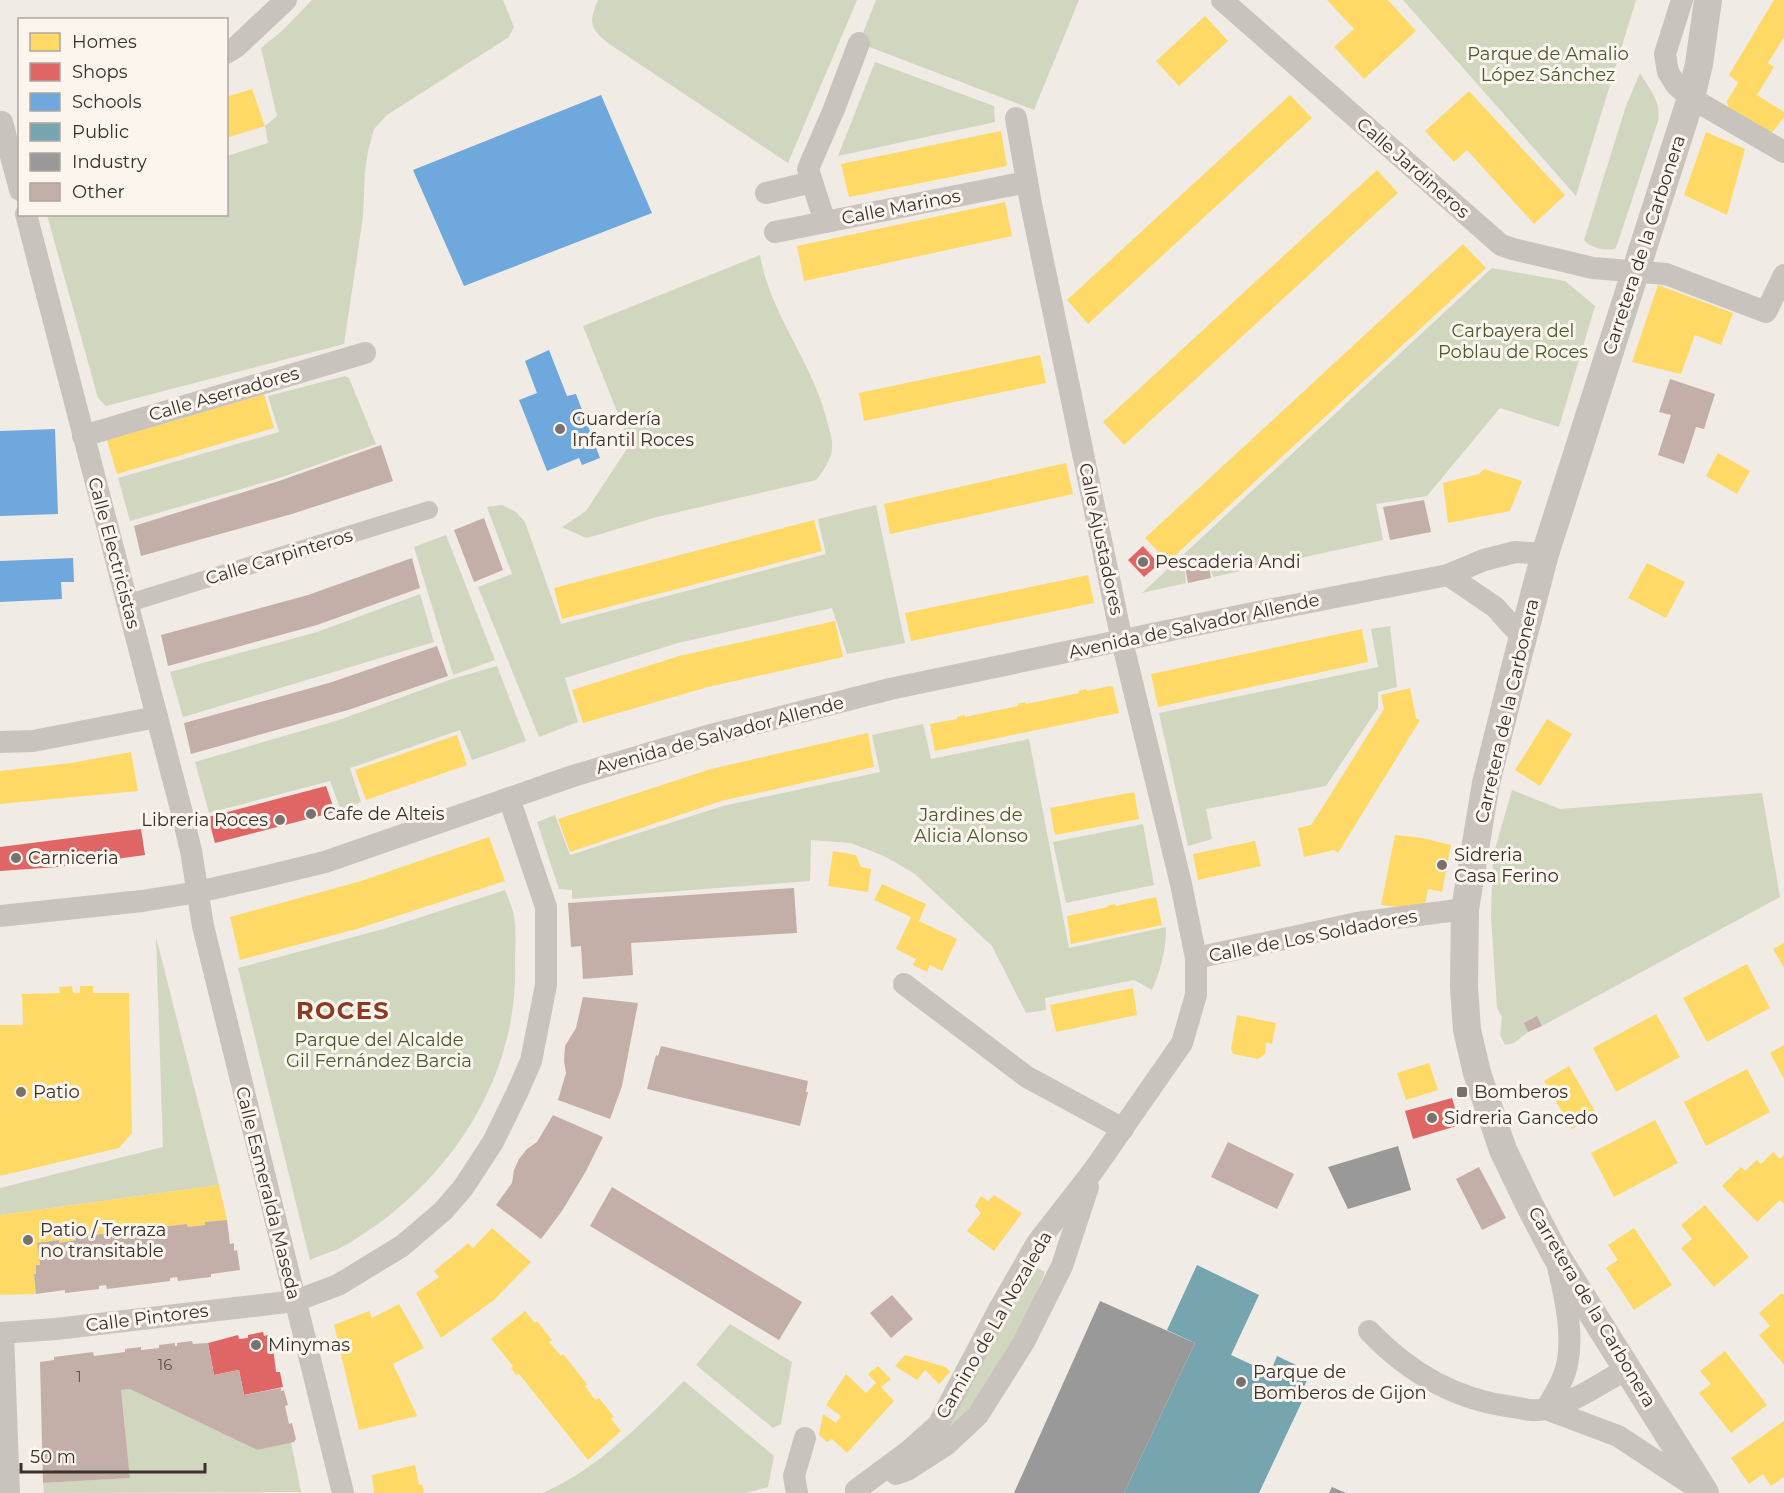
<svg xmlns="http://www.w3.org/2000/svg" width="1784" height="1493" font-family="Montserrat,sans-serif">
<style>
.green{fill:#d1d6bf}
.homes{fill:#ffd966}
.shops{fill:#e06666}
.schools{fill:#6fa8dc}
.public{fill:#76a5af}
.industry{fill:#999}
.building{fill:#c3afa7}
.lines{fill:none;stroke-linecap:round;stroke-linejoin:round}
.pedestrian{stroke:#c9c3be;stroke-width:18}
.minor{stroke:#c9c3be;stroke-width:22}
.tertiary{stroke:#c9c3be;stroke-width:28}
.poi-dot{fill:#7a716c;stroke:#fbf5ee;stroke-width:2}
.labels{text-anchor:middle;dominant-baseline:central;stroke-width:6;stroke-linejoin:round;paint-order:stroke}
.number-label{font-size:15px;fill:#5d504a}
.park-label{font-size:18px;fill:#4a5a2e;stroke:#fbf5ee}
.street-label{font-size:18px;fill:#3b302b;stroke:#fbf5ee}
.poi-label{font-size:18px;fill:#3b302b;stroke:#fbf5ee;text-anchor:start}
.district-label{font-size:24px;font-weight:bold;letter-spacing:1.5px;fill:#8c3b22;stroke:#fbf5ee}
</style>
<rect width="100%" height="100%" fill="#f0ebe5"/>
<g class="green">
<path d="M312,0h191l11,27 -5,10 -122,78 -13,14 -6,22 -3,20 -2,46 -19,127 -238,62 -8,-8 -51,-183 179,-1 1,-58 41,-13 -3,-17 12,-10 -16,-68 22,-18z"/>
<path d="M598,0h259l-69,163 -180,-120c-19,-15 -19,-21 -10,-43z"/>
<path d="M876,0h203l-45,110 -175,-67z"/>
<path d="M1403,0h233l-60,196z"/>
<path d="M875,62l119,44 1,16 -157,34z"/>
<path d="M1640,73c10,18 21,26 18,48l-42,127c-9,4 -26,0 -32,-8l42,-134z"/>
<path d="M760,255c10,60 53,107 67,166 2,8 6,18 5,27 0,10 -9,24 -16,32l-163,38 -55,17 -12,3 -24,-11 24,-16 44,-67 -47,-118z"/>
<path d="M1492,268l73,13 30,25 -36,121 -59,-19 -73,88 -51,8 7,36 -170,37 -4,-17 -25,5 2,18 -44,10z"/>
<path d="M345,376l4,2 27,66 -100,35 -146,42 -12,-43 161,-46 -11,-36z"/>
<path d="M502,505l14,7 9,10 36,102 265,-70 -8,-35 58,-14 29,138 -58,11 -15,-46 -154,35 -113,35 13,44 -39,15 -61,-150 34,-13 -25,-67z"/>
<path d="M446,535l49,125 -42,15 -39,-128z"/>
<path d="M420,594l14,48 -251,75 -13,-45 147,-40z"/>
<path d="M1390,626l7,61 -19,5v16l-52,78 -120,23 6,30 -24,7 -29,-133 219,-46 -7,-38z"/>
<path d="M497,666l29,75 -54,19 -12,-30 -110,38 11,34 -20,9 -11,-30 -121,32 -14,-51 144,-42 113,-41z"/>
<path d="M923,724l8,35 98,-20 40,209 97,-21c0,24 -5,42 -14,63l-18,-10 -89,18 1,12 -20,3 -34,-67 -77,-72 -29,-17 -35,-14 -40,-3 -1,41 -238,18v-9l-13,-1 -22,-67 18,-7 15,40 153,-49 157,-34 -8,-37z"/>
<path d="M1512,790l48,19 202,-16 18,104 -238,129 -5,-9 -12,6 3,9 -14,11 -9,2 -5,-10 2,-18 -5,-9 -6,-92 2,-60z"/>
<path d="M1143,824l11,61 -88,18 -13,-61z"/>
<path d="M505,890c3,7 6,15 8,22 4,15 2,34 2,50 4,116 -66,221 -164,280 -12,8 -28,12 -41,18l-72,-292 149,-40z"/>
<path d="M156,937l63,248 -219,30v-27l163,-41z"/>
<path d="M1034,1266l11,6c-17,47 -59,132 -102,159z"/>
<path d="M730,1324l62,38 -11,62 -8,4 -77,-63z"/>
<path d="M684,1381l90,75 -6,31 -22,6h-203c56,-25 98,-69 141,-112z"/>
<path d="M130,1389l127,61 34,-8 10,50 -257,1 -1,-10 87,-5 -9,-88z"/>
</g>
<g class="homes">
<path d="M1327,0h61l28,31 -52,48 -30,-32 20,-18z"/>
<path d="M1774,0h10v37l-16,26 6,4 -17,28 27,17v5l-13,17 -42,-24 -2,-9 11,-18 -9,-8z"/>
<path d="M1205,16l23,25 -49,45 -23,-25z"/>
<path d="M252,89l13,37 -39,12v-41z"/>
<path d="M1469,91l96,104 -31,29 -67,-74 -13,12 -29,-31z"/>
<path d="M1290,95l22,23 -224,206 -21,-24z"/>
<path d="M1001,131l6,35 -158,31 -8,-33z"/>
<path d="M1706,132l39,17 -18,66 -43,-20z"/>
<path d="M1377,170l21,23 -274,252 -21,-23z"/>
<path d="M1005,202l7,34 -208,45 -7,-35z"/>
<path d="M1463,244l23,24 -318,294 -23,-24z"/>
<path d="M1658,285l75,28 -12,32 -26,-10 -14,39 -49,-12z"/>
<path d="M1040,355l6,28 -182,38 -5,-28z"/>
<path d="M264,394l10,34 -157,46 -10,-34z"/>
<path d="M1718,453l32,18 -13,23 -31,-18z"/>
<path d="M1066,463l7,31 -183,40 -6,-30z"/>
<path d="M1484,469l38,12 -12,30 -62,12 -5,-40 36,-9z"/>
<path d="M814,520l8,31 -260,68 -8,-31z"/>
<path d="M1647,563l38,19 -19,36 -38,-20z"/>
<path d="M1088,575l6,28 -183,38 -6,-28z"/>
<path d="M835,621l8,36 -135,30 -125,36 -11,-33 107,-34z"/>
<path d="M1362,629l6,33 -210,45 -7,-33z"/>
<path d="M1110,686l3,1 6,26 -184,38 -5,-27 27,-5v-2l8,-2v2l53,-11v-2l7,-2 1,2 53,-11 -1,-2 8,-2 1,2z"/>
<path d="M1410,688l6,30 4,2 -82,133 -4,-3 -30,7 -6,-29 13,-3 8,-12 65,-104 -3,-14z"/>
<path d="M1547,719l25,15 -32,52 -25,-16z"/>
<path d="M868,733l6,34 -153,34 -151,51 -12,-33 153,-50z"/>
<path d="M457,735l10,30 -101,35 -11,-30z"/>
<path d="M131,752l7,39 -138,13v-33l71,-8z"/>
<path d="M1134,792l5,27 -84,16 -5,-27z"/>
<path d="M1395,835l28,3 28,7 -9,47 -14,-3 -4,21 -43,-5z"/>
<path d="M489,837l16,44 -145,47 -120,32 -10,-43 131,-36z"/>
<path d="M1255,841l6,25 -63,14 -5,-26z"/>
<path d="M833,851l23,4 5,12 10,2 -3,23 -40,-6z"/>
<path d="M882,884l44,20 -7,17 38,18 -15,32 -12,-6 -3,7 -14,-7 3,-6 -20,-10 15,-32 -37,-17z"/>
<path d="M1156,897l6,28 -91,19 -4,-28 41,-9 -1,-1 8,-2 1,2z"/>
<path d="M1784,943v25l-11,-19z"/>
<path d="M1747,964l23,44 -63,34 -24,-44z"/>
<path d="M72,986l1,7h7v-7h13v7h36l3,140 -13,15 -119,28v-151h23l-1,-31 38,-1 -1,-6z"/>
<path d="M1133,988l4,27 -81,17 -6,-27z"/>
<path d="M1656,1014l24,43 -64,35 -23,-44z"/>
<path d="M1237,1015l39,8 -4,21 -6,-1 -1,11 -7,5 -25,-5 -2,-5z"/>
<path d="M1784,1045v34l-14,-26z"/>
<path d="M1429,1063l9,27 -32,10 -9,-27z"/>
<path d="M1569,1066l28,49 -25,14 -28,-48z"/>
<path d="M1747,1069l23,43 -64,34 -22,-44z"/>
<path d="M1655,1120l23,43 -64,34 -23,-44z"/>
<path d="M1773,1152l7,7 4,-4v49l-4,-4 -23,22 -35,-36 19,-19 4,4 12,-11 4,4z"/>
<path d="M219,1185l8,35 -22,2v3l-17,2 -1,-3 -111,13v3l-17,3v-3l-22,3 3,22h-4v9h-2l2,20 -36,1v-80z"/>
<path d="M994,1195l28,18 -28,38 -27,-20 14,-18 -6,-7 6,-10 7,5z"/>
<path d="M1705,1205l44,52 -35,30 -33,-39 11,-9 -11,-14z"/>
<path d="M492,1228l39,34 -37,38 -53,38 -25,-45 23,-16 -5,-6 26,-21 8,-7 5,5z"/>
<path d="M1634,1228l38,57 -38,25 -28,-42 12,-8 -10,-15z"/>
<path d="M1782,1293l2,2v70l-25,-30 11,-9 -11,-13z"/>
<path d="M399,1304l25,44 -31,16 24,52 -58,14 -25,-105 35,-14 3,7z"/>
<path d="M525,1311l10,12 2,-2 15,19 -3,2 12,14 2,-2 24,30 -2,2 7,10 4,4 3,-2 15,19 -3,2 10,12 -33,29 -69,-86 -3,1 -5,-7 2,-2 -22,-27z"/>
<path d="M1725,1351l42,54 -36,28 -32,-40 12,-9 -11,-13z"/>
<path d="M905,1355l41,12 4,5 -11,12 -14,-14 -8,10 -22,-14z"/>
<path d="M878,1366l13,13 -10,8 13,14 -47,52 -15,-14 -5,3 -8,-7 4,-21 13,9 5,-7 -15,-11 20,-31 20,19 10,-10 -8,-9z"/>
<path d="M1784,1421v56l-13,9 -8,-12 -14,10 -18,-26z"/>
<path d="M415,1465l4,20 3,-1 2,9h-50l-2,-18z"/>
</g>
<g class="shops">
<path d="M1143,546l16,18 -15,13 -16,-17z"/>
<path d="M326,786l9,26 -120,31 -7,-26z"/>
<path d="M141,829l4,26 -87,12 -58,4v-24z"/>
<path d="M1452,1098l8,27 -47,14 -8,-28z"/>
<path d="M263,1332l1,4 4,-1v4l4,-1 4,34h4l3,15 -39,8 -5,-25 -25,5 -6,-32 30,-8 1,4 9,-1v-3z"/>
</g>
<g class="schools">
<path d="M601,95l51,118 -188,73 -51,-116z"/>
<path d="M549,350l18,46 9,-2 24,64 -18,7 -3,-7 -32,13 -28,-71 18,-7 -12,-32z"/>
<path d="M55,429l3,85 -58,2v-85z"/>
<path d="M73,558l1,24h-13l1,17 -62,3v-41z"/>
</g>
<path class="public" d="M1197,1265l62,30 -28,60 39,18 7,-17 34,16 -9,19 4,2 -47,100h-135l71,-150 -28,-13z"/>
<g class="industry">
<path d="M1398,1146l13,44 -63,19 -20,-42z"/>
<path d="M1100,1301l95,42 -71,150h-110z"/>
<path d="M1332,1487l14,6h-17z"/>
</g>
<g class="building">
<path d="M1670,379l45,15 -11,35 -8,-2 -12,37 -26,-9 13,-40 -12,-3z"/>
<path d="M381,445l12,36 -101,33 -151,42 -7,-30 145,-45z"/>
<path d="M1424,500l7,32 -41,8 -7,-33z"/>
<path d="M484,518l19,52 -29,12 -20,-52z"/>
<path d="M412,558l8,30 -103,37 -149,41 -7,-31 147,-40z"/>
<path d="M1208,562l3,16 -23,5 -3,-17z"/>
<path d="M437,646l11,30 -100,34 -157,44 -7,-31 145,-40z"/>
<path d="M794,888l3,45 -166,10 2,32 -50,4 -2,-33 -10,1 -3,-44z"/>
<path d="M583,997l55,6 -16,83 -12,33 -52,-19 8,-27 -2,-12 1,-15 11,-18z"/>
<path d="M1537,1016l5,10 -14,6 -4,-9z"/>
<path d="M661,1046l147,35 -2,11h2l-8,34 -153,-37 9,-34 2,1z"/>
<path d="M553,1115l50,22 -17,34 -24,40 -21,28 -45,-34 16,-22 2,-13 5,-11 8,-10 10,-7z"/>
<path d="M1228,1142l66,32 -17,35 -66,-32z"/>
<path d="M1479,1167l27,51 -24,12 -26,-51z"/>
<path d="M612,1187l190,115 -23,38 -189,-114z"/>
<path d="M227,1220l3,24 4,-1v8l3,-1 3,20 -29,4v3l-33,4 -1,-4 -7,1v3l-63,8 -1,-4 -7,1v3l-34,4v-3l-29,4 -2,-20h2v-9h4l-3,-22 22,-3v3l17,-3v-3l111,-13 1,3 17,-2v-3z"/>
<path d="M892,1295l21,24 -22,19 -21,-25z"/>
<path d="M192,1341l1,3 15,-1 6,32 25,-5 5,25 37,-7v3l3,-1 4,15 -3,1 4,18 3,-1 4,16 -2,3 -37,8 -127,-61 -9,1 9,88 -87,5 -3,-121 14,-2v-3l39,-5 1,4 31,-4v-3l16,-2v3l18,-2v-3l16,-2v3h2v-3z"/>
</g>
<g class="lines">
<path class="pedestrian" d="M129,603l300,-93"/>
<g class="minor">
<path d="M1222,0l279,245 12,4 80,19 73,6 100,38 18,-37"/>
<path d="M1682,0l-17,54 3,18 8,13 15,13 93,54"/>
<path d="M226,53l10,-6 50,-47"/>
<path d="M2,122l18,68"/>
<path d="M766,193l46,-11"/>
<path d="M26,214l156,599 9,38 12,75 140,567"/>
<path d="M825,222l-17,-53 26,-60 25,-66"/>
<path d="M775,232l252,-50"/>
<path d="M83,436l282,-83"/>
<path d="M1448,575l47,32 28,31"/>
<path d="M0,742l33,-1 124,-24"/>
<path d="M0,916l142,-15 56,-9 57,-13 70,-17 248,-86 134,-40 183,-47 358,-75 200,-39 36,-15 31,-8 30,2"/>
<path d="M1196,958l161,-35 108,-14"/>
<path d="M904,984l123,93 96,52"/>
<path d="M1369,1331c39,41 87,69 144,76 10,2 22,5 32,2 29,-6 56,-26 82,-40"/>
<path d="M0,1333l56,-4 239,-28 43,-16 64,-39 41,-35 20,-23 30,-46 24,-49 14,-32 15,-76v-78l-37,-109"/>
<path d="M3,1333l6,160"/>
<path d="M1546,1409l72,27 82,54"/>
<path d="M1546,1409c5,-9 12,-19 16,-29 15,-32 4,-80 -4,-113"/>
<path d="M896,1474l11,-4 39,-25 32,-30 46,-73 38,-76 26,-79"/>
<path d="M856,1490l54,-40 28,-25 60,-114 39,-68 56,-72 89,-128 14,-48v-37l-15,-74 -59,-243 -91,-437 -15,-86"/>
<path d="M797,1493l-3,-17 11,-38"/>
</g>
<path class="tertiary" d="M1705,1493l-150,-239 -27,-52 -25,-52 -26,-77 -10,-43 -3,-43 1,-78 21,-126 31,-123 28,-106 146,-456 8,-34 9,-64"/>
</g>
<g class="poi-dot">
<circle cx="560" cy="429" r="6"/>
<circle cx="1143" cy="562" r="6"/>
<circle cx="311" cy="814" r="6"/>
<circle cx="280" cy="820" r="6"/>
<circle cx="16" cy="858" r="6"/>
<circle cx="1442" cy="865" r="6"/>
<circle cx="21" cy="1092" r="6"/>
<rect x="1456" y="1086" width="12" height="12" rx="3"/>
<circle cx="1432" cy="1118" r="6"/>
<circle cx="28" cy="1240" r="6"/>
<circle cx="256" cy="1345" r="6"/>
<circle cx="1241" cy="1382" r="6"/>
</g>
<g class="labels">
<g class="number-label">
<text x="165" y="1364">16</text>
<text x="79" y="1376">1</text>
</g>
<g class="park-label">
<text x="1548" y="54">Parque de Amalio<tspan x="1548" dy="21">López Sánchez</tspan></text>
<text x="1513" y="331">Carbayera del<tspan x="1513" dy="21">Poblau de Roces</tspan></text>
<text x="971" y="815">Jardines de<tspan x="971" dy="21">Alicia Alonso</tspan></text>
<text x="379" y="1040">Parque del Alcalde<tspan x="379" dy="21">Gil Fernández Barcia</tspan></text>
</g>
<g class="street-label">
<text transform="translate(1413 168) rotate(41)">Calle Jardineros</text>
<text transform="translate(901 207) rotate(-11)">Calle Marinos</text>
<text transform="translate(1644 245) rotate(-72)">Carretera de la Carbonera</text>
<text transform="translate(224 394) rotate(-16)">Calle Aserradores</text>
<text transform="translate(1101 539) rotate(78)">Calle Ajustadores</text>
<text transform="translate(114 553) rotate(75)">Calle Electricistas</text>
<text transform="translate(279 557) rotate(-17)">Calle Carpinteros</text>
<text transform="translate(1194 626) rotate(-12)">Avenida de Salvador Allende</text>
<text transform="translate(1507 711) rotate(-77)">Carretera de la Carbonera</text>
<text transform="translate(720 735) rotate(-15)">Avenida de Salvador Allende</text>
<text transform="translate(1313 936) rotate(-11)">Calle de Los Soldadores</text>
<text transform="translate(268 1193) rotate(76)">Calle Esmeralda Maseda</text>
<text transform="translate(1592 1307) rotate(59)">Carretera de la Carbonera</text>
<text transform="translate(147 1318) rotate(-7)">Calle Pintores</text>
<text transform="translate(994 1325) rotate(-60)">Camino de La Nozaleda</text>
</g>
<g class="poi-label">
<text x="572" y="419">Guardería<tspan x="572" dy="21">Infantil Roces</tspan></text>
<text x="1155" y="562">Pescaderia Andi</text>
<text x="323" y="814">Cafe de Alteis</text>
<text x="268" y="820" text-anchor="end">Libreria Roces</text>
<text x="1454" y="855">Sidreria<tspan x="1454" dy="21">Casa Ferino</tspan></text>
<text x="28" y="858">Carniceria</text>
<text x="33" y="1092">Patio</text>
<text x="1474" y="1092">Bomberos</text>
<text x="1444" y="1118">Sidreria Gancedo</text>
<text x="40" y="1230">Patio / Terraza<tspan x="40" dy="21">no transitable</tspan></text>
<text x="268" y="1345">Minymas</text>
<text x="1253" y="1372">Parque de<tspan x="1253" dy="21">Bomberos de Gijon</tspan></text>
</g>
<g class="district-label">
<text x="343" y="1010">ROCES</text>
</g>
</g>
<rect x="18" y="18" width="210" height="198" fill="#fbf5ee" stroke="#aea6a0" stroke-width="1.5"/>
<rect x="30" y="33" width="30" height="18" fill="#ffd966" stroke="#aea6a0" stroke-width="1.5"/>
<text x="72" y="48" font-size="18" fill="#3b302b">Homes</text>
<rect x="30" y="63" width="30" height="18" fill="#e06666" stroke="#aea6a0" stroke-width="1.5"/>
<text x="72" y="78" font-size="18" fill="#3b302b">Shops</text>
<rect x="30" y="93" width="30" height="18" fill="#6fa8dc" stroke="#aea6a0" stroke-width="1.5"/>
<text x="72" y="108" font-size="18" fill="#3b302b">Schools</text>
<rect x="30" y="123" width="30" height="18" fill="#76a5af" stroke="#aea6a0" stroke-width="1.5"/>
<text x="72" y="138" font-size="18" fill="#3b302b">Public</text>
<rect x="30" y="153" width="30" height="18" fill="#999999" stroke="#aea6a0" stroke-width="1.5"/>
<text x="72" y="168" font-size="18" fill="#3b302b">Industry</text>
<rect x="30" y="183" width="30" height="18" fill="#c3afa7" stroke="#aea6a0" stroke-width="1.5"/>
<text x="72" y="198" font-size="18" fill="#3b302b">Other</text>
<path d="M21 1463v9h184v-9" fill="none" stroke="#3b302b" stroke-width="3"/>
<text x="30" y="1463" font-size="18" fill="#3b302b" stroke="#fbf5ee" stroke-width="4.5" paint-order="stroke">50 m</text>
</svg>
